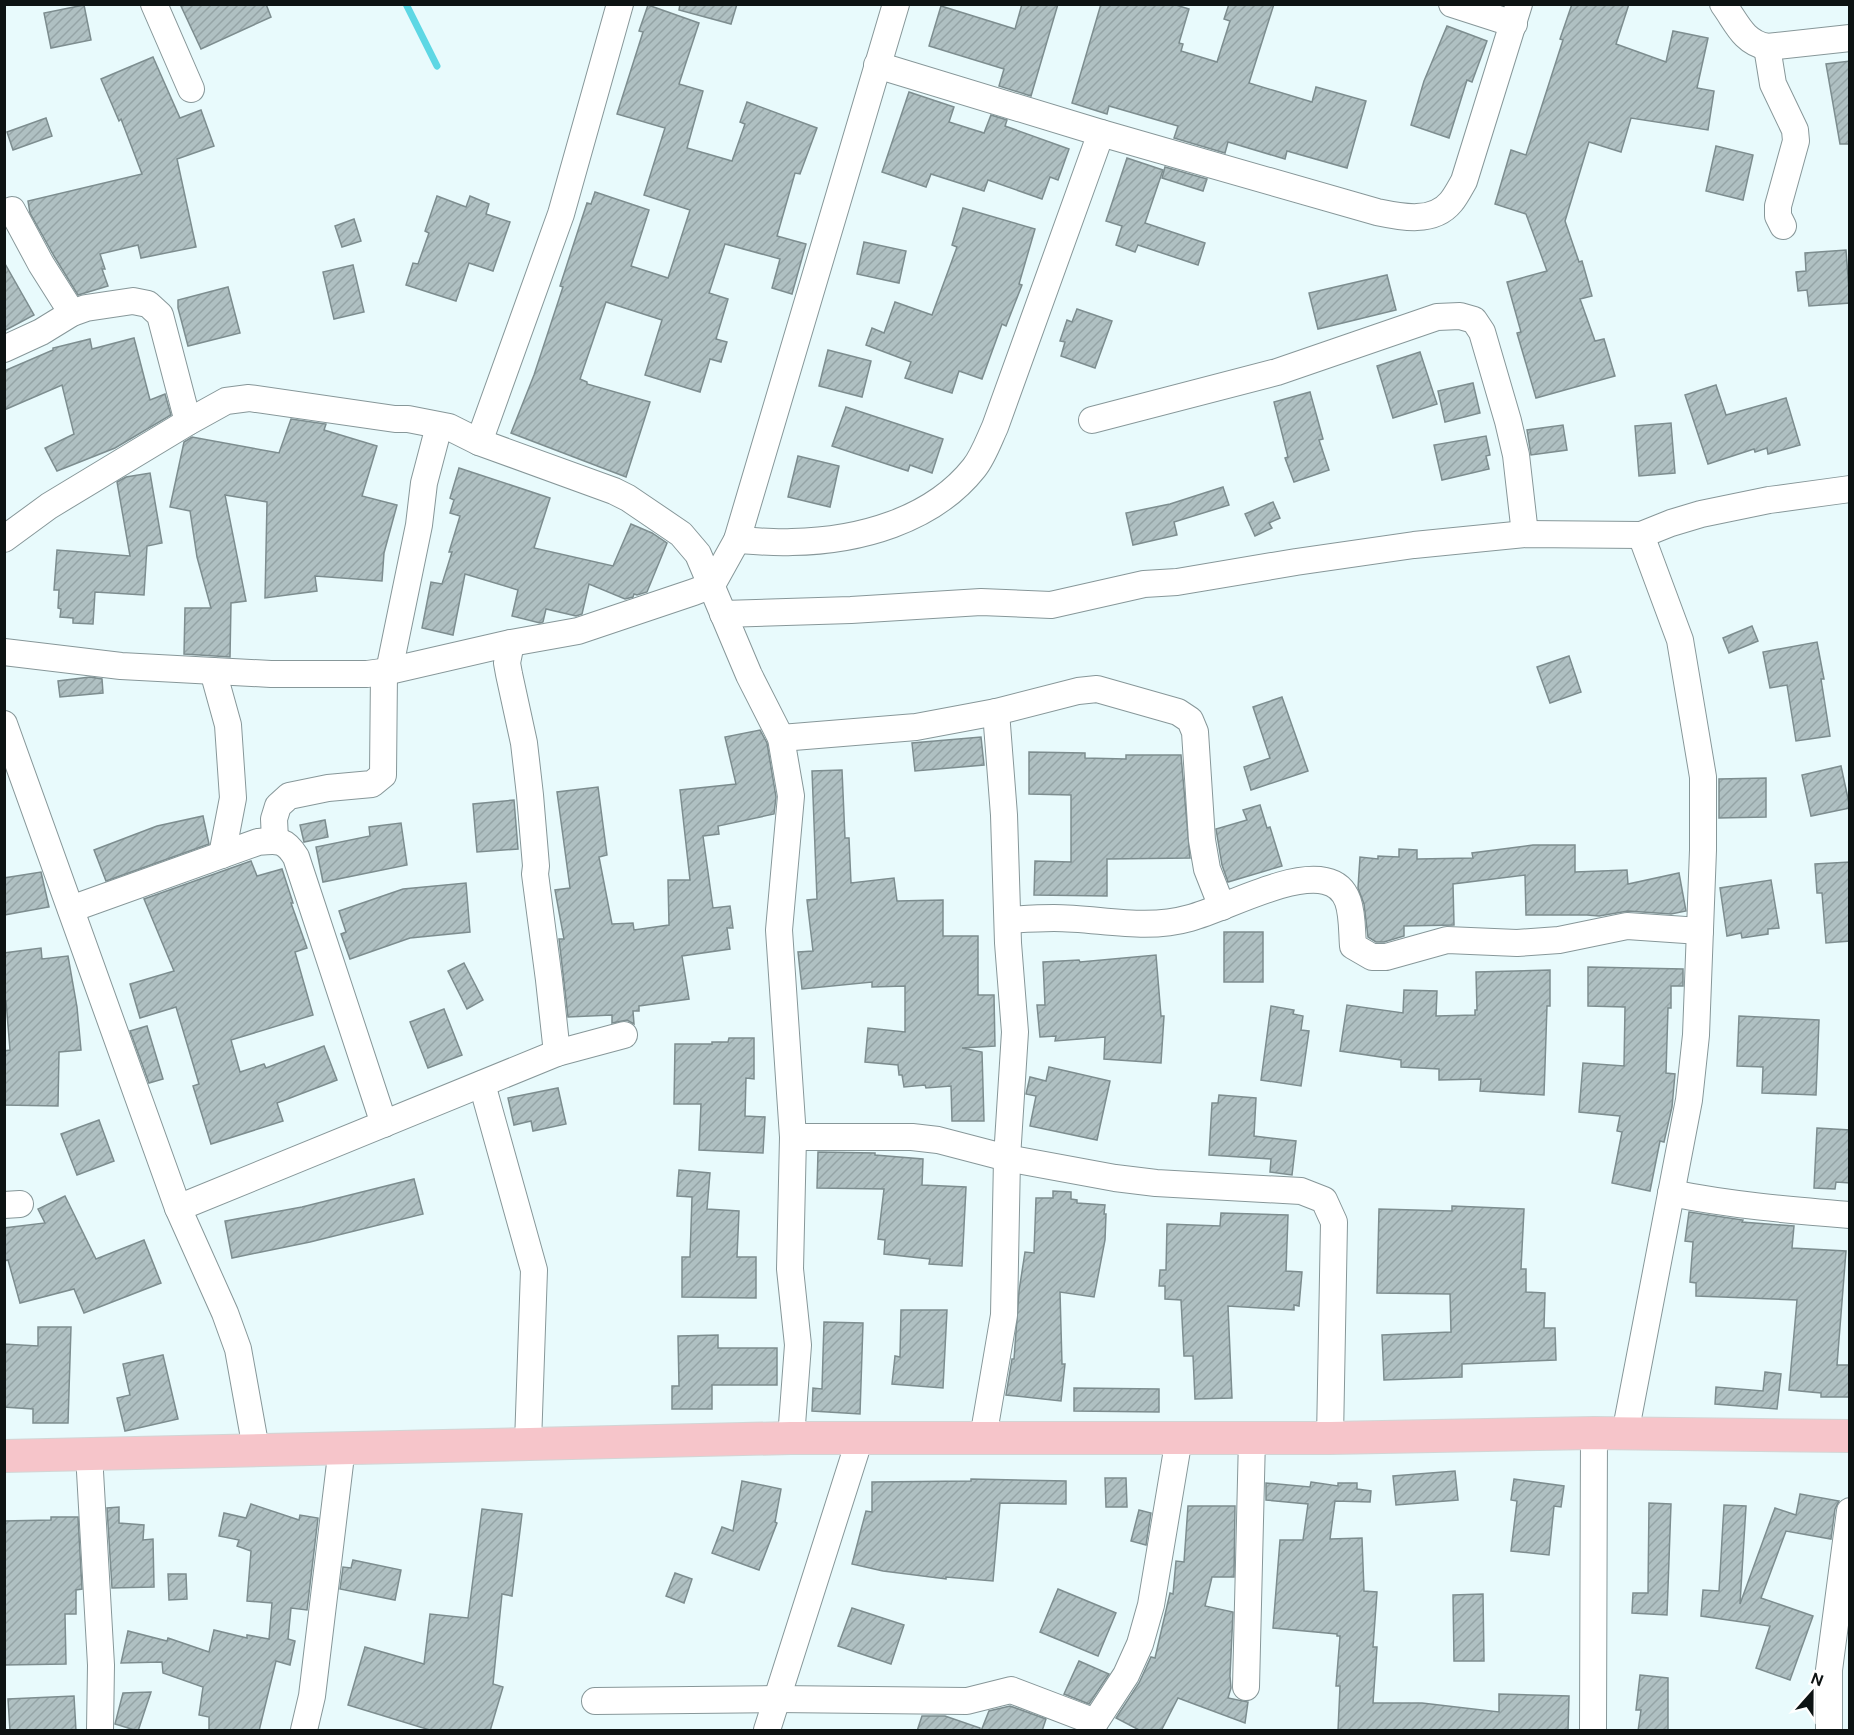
<svg xmlns="http://www.w3.org/2000/svg" width="1854" height="1735" font-family="'DM Sans',sans-serif">
<style>
.lines{fill:none;stroke-linecap:round;stroke-linejoin:round}
.stream{stroke:#5dd7e4;stroke-width:7}
.building{fill:url(#building-hatch);stroke:#7d8d8f;stroke-width:1.5}
.minor-casing{stroke:#879799;stroke-width:28}
.major-casing{stroke:#d3d5d5;stroke-width:34}
.minor{stroke:#fff;stroke-width:26}
.major{stroke:#f6c5ca;stroke-width:32}
</style>
<defs>
<pattern id="building-hatch" width="6" height="6" patternUnits="userSpaceOnUse" patternTransform="scale(1.5)"><rect width="6" height="6" fill="#afc0c2"/><path d="M-1 1l2-2M0 6l6-6M5 7l2-2" fill="none" stroke="#95a4a6"/></pattern>
</defs>
<rect width="100%" height="100%" fill="#e8fafc"/>
<g class="lines">
<path class="stream" d="M406,4l31,62"/>
</g>
<g class="building">
<path d="M180,4h86l5,13 -70,32z"/>
<path d="M680,4h57l-6,20 -52,-14z"/>
<path d="M1022,4h36l-27,92 -32,-10 5,-17 -75,-23 12,-40 74,23z"/>
<path d="M1101,4h72l16,5 -10,34 4,1 -2,7 36,11 13,-41 -6,-2 5,-15h45l-25,79 63,19 4,-15 50,14 -19,67 -60,-17 -2,8 -57,-17 -3,11 -51,-15 4,-12 -69,-20 -2,8 -35,-11z"/>
<path d="M1572,4h57l-13,40 50,18 7,-31 35,7 -11,50 17,3 -6,39 -77,-12 -10,34 -32,-10 -24,79 14,41 3,-1 10,35 -12,3 15,42 9,-2 11,37 -79,22 -19,-65 4,-1 -14,-50 40,-11 -21,-57 -31,-10 16,-54 15,5 37,-115 -3,-1z"/>
<path d="M84,5l7,35 -40,8 -7,-35z"/>
<path d="M648,5l51,18 -20,61 24,7 -16,57 45,13 13,-37 -5,-2 7,-20 70,26 -17,46 -5,-1 -18,63 29,8 -14,50 -20,-6 8,-29 -55,-15 -16,49 19,6 -12,40 11,3 -6,20 -11,-3 -10,33 -55,-17 17,-55 -56,-18 -26,77 7,3v2l63,18 -24,75 -115,-44 23,-58 29,-88 -3,-1 27,-83 4,1 4,-12 54,18 -18,56 37,12 22,-68 -46,-15 21,-67 -48,-14 26,-82 -4,-1z"/>
<path d="M1447,26l40,15 -15,41 -5,-2 -18,58 -38,-13 13,-44z"/>
<path d="M153,57l27,61 21,-8 13,36 -37,13 19,88 -55,11 -3,-13 -38,9 5,15h-3l6,17 -30,9 -24,-39 -24,-43 -2,-12 114,-27 -21,-55 -2,2 -18,-42z"/>
<path d="M1850,61v83h-10l-14,-80z"/>
<path d="M909,92l45,15 -5,15 35,11 7,-18 16,5 -2,6 64,23 -11,31 -8,-3 -8,22 -54,-19 -4,11 -53,-17 -5,13 -44,-15z"/>
<path d="M46,118l6,18 -39,14 -6,-18z"/>
<path d="M1716,146l37,9 -10,45 -37,-9z"/>
<path d="M1127,158l36,12 -18,53 60,20 -7,22 -60,-20 -3,7 -19,-7 6,-19 -16,-5z"/>
<path d="M1165,167l42,12 -4,12 -41,-13z"/>
<path d="M437,196l29,11 4,-11 19,8 -3,10 24,8 -17,49 -24,-8 -13,38 -50,-16 7,-22 5,1 11,-31 -4,-2z"/>
<path d="M963,208l72,21 -16,55 3,1 -16,41 -4,-2 -20,55 -23,-8 -7,22 -47,-15 6,-16 -45,-17 6,-17 12,5 11,-31 37,13 25,-68 -5,-2z"/>
<path d="M354,219l7,22 -19,6 -7,-21z"/>
<path d="M864,242l42,9 -7,32 -42,-9z"/>
<path d="M1846,250l4,53 -41,3 -2,-16 -9,1 -2,-19 10,-1 -1,-18z"/>
<path d="M4,262l30,53 -30,16z"/>
<path d="M353,265l11,47 -30,7 -11,-47z"/>
<path d="M1387,275l9,35 -78,19 -9,-36z"/>
<path d="M228,287l12,46 -52,13 -10,-38v-8z"/>
<path d="M1077,309l35,12 -17,47 -34,-12 4,-14 -5,-1 7,-21 5,2z"/>
<path d="M134,338l16,62 15,-6 6,21 -56,33 -58,23 -12,-23 29,-14 -12,-49 -58,25v-39l49,-21v-2l37,-9 2,10z"/>
<path d="M828,350l43,11 -9,36 -43,-11z"/>
<path d="M1420,352l17,52 -44,14 -16,-52z"/>
<path d="M1473,383l7,30 -35,9 -7,-31z"/>
<path d="M1716,385l10,30 60,-17 14,47 -32,9 -1,-6 -12,4 -1,-3 -46,15 -23,-69z"/>
<path d="M1310,392l13,47 -4,1 10,30 -35,12 -9,-24 3,-1 -14,-55z"/>
<path d="M846,407l97,32 -11,34 -22,-8 -2,6 -76,-25z"/>
<path d="M291,419l35,5 -2,6 53,16 -15,50 35,9 -13,48 -2,28 -67,-5 2,15 -52,7 2,-96 -42,-7 21,106 -15,2 -1,54 -46,-3 1,-46h26l-14,-51 -7,-46 -20,-4 14,-65 8,-5 87,16z"/>
<path d="M1671,423l4,50 -36,3 -4,-50z"/>
<path d="M1563,425l4,25 -36,5 -4,-25z"/>
<path d="M1486,436l4,19 -4,1 3,13 -47,11 -8,-35z"/>
<path d="M798,456l41,10 -9,41 -42,-10z"/>
<path d="M459,468l91,30 -16,50 79,18 18,-42 21,9 15,10 -20,49 -10,3 -3,-1 -1,3 -8,2 -36,-15 -7,30 -6,2 -30,-7 -3,13 -3,1 -28,-7 6,-26 -53,-16 -12,61 -31,-7 9,-46 11,2 10,-32h-3l11,-36 -10,-3 4,-13 -4,-2z"/>
<path d="M150,473l12,70 -15,3 -3,49 -49,-3 -2,32 -20,-1v-5l-13,-1 1,-8 -3,-1 1,-18h-5l3,-40 73,6 -13,-74 9,-5z"/>
<path d="M1223,487l6,18 -55,17 3,13 -44,10 -7,-32 44,-9z"/>
<path d="M1273,502l7,16 -11,5 3,5 -17,8 -10,-22z"/>
<path d="M1752,626l6,15 -29,12 -6,-15z"/>
<path d="M1817,642l7,37h-3l9,57 -34,5 -9,-56 -17,3 -7,-36z"/>
<path d="M1569,656l12,36 -31,11 -13,-36z"/>
<path d="M90,677l12,2 1,14 -43,4 -2,-16z"/>
<path d="M1282,697l26,74 -57,19 -7,-23 26,-9 -17,-51z"/>
<path d="M760,730l7,13 9,54 -2,17 -56,12 1,8 -16,2 10,72 17,-2 3,22h-6l3,21 -48,7 7,43 -50,7v5h-6l1,13 -7,-4 -15,3v-8l-44,2 -9,-78h5l-9,-49 15,-2 -13,-96 41,-5 9,68 -8,2 13,67 21,-1 1,7 35,-5 -1,-45h22l-10,-90 56,-6 -11,-47z"/>
<path d="M981,737l3,28 -69,6 -3,-28z"/>
<path d="M1029,752l56,1v5l41,1v-4h55l9,103 -83,1v37l-73,-1 1,-34 36,1v-67l-42,-1z"/>
<path d="M1841,766l9,42 -39,8 -9,-41z"/>
<path d="M842,770l3,68h4l2,45 43,-5 3,23 46,-1v36h35v59h16l1,51 -33,2 20,4 2,69h-32l-1,-35 -25,2 -1,-3 -21,2 -2,-12h-3l-1,-10 -33,-3 3,-34 37,4v-46l-33,1v-5l-70,7 -4,-37 15,-1 -6,-51 10,-1 -5,-128z"/>
<path d="M1766,778v39l-47,1v-39z"/>
<path d="M514,800l4,49 -41,3 -4,-48z"/>
<path d="M1260,805l7,23 3,-1 12,39 -54,16 -6,-17 -6,-36 31,-9 -4,-10z"/>
<path d="M203,816l6,28 -103,37 -12,-31 63,-24z"/>
<path d="M325,820l3,17 -24,5 -4,-17z"/>
<path d="M401,823l6,42 -84,17 -7,-35 54,-11 -1,-9z"/>
<path d="M1533,845h42v27l52,-2 1,14 51,-11 7,38 -15,3 -43,-3 -29,5 -12,-1h-61l-1,-40 -72,9 1,41 -50,1v10l-20,6h-8l-8,-5 -4,-33 -6,-16 2,-31 18,2v-3l21,1v-8l18,1v9l56,-1 -1,-5z"/>
<path d="M251,861l6,15 25,-7 11,34h-2l16,45 -12,4 18,63 -82,25 9,32 24,-8 2,4 58,-22 13,34 -60,23 6,18 -72,23 -18,-58 6,-2 -23,-77 -36,11 -10,-34 44,-13 -30,-72z"/>
<path d="M1850,862v79l-24,2 -4,-50h-5l-2,-29z"/>
<path d="M41,872l8,35 -45,8v-37z"/>
<path d="M1771,880l8,48 -11,1v5l-26,4 -1,-5 -14,3 -7,-48z"/>
<path d="M466,883l4,49 -60,6 -60,21 -9,-25 5,-2 -7,-21 64,-22z"/>
<rect x="1224" y="932" width="39" height="50"/>
<path d="M41,948l1,11 26,-3 9,51 4,43 -22,2 -1,54 -54,-1v-54l6,-1 -4,-49h-2v-48z"/>
<path d="M1156,955l5,61h3l-3,47 -57,-4 1,-22 -50,4 1,-5 -16,1 -3,-32h8l-2,-43 36,-2 1,2z"/>
<path d="M464,963l19,37 -16,9 -19,-38z"/>
<path d="M1588,967l95,2v17h-12v22h-3l-2,65 9,1 -3,33 -8,35 -4,-1 -10,50 -38,-8 10,-51 -5,-1 3,-15 -41,-4 4,-49 41,3 1,-59 -37,-1z"/>
<path d="M1550,970v36h-3l-3,89 -64,-4 1,-12 -42,1v-11l-38,-2v-7l-61,-9 7,-46 56,8 1,-23 33,1 -1,25 39,-1v-5h2l-1,-38z"/>
<path d="M1271,1006l23,4 -1,4 10,2 -2,14 8,1 -8,55 -40,-6z"/>
<path d="M444,1009l18,46 -34,13 -18,-46z"/>
<path d="M1739,1016l80,4 -3,75 -54,-2 1,-26 -26,-1z"/>
<path d="M147,1026l16,53 -14,4 -19,-52z"/>
<path d="M729,1038h25v41l-8,-1 -1,38 20,1 -2,36 -64,-3 2,-46h-27l1,-60h37v-2h16z"/>
<path d="M1049,1067l61,14 -13,59 -67,-14 6,-30 -10,-2 4,-17 16,4z"/>
<path d="M558,1088l8,36 -33,7 -2,-10 -17,4 -6,-27z"/>
<path d="M1219,1095l37,3 -2,38 42,5 -4,34 -22,-3 1,-13 -62,-4 3,-52h6z"/>
<path d="M99,1120l15,41 -37,14 -16,-41z"/>
<path d="M1817,1128l33,2v53l-14,-1 -1,7 -21,-1z"/>
<path d="M818,1152l57,1v2l48,4 -1,26 44,2 -4,79 -33,-2 1,-5 -46,-5 1,-14 -7,-1 6,-50 -67,-1z"/>
<path d="M679,1170l31,3 -3,36 32,2 -2,46h19v41l-74,-1v-40h8l2,-60 -15,-1z"/>
<path d="M414,1179l9,35 -113,28 -78,16 -7,-37 77,-14z"/>
<path d="M1053,1191l18,1v7l6,1v3l28,2 -1,9h2l-1,26 -11,57 -34,-5 2,72h3l-4,37 -55,-6 6,-36h2l5,-68 6,-39 9,1 2,-55h17z"/>
<path d="M65,1196l31,63 48,-19 17,43 -77,30 -10,-24 -54,14 -12,-43 -4,1v-33l41,-5 -7,-14z"/>
<path d="M1452,1206l72,3 -3,60h5v23l19,1 -1,35h11l1,32 -94,4v13l-78,3 -2,-45 69,-3 -1,-38 -73,-1 2,-84 73,2z"/>
<path d="M1689,1212l54,8 -1,2 52,4 -2,22 54,3 -9,114h13v32h-29v-4l-32,-3 8,-90 -101,-4v-13l-6,-1 3,-40 -8,-1z"/>
<path d="M1221,1213l67,2 -2,56 16,1 -3,34 -5,-1v5l-66,-4 4,92 -37,1 -2,-43h-9l-3,-56 -16,-1v-13h-6l1,-16h6l1,-46 53,2z"/>
<path d="M901,1310h46l-4,78 -51,-4 3,-28 5,1z"/>
<path d="M824,1322l39,1 -3,91 -48,-3 1,-23 9,1z"/>
<path d="M38,1327h33l-3,96h-35v-14l-29,-2v-63l34,2z"/>
<path d="M718,1335v13h59v37h-65v24h-40v-23h7l-1,-50z"/>
<path d="M163,1355l15,64 -53,12 -8,-33 13,-3 -7,-31z"/>
<path d="M1765,1372l16,2 -4,35 -62,-5 1,-17 47,4z"/>
<path d="M1074,1388l85,1v23l-85,-1z"/>
<path d="M1455,1471l3,29 -62,5 -3,-29z"/>
<path d="M1105,1478h21l1,29h-21z"/>
<path d="M971,1479l95,2v23l-66,-1 -7,78 -47,-4v2l-63,-8 -31,-7 14,-53 6,1v-30l99,-1z"/>
<path d="M1514,1479l50,7 -3,21 -7,-1 -5,49 -38,-4 6,-50 -6,-1z"/>
<path d="M742,1481l39,8 -6,33 2,1 -18,47 -47,-17 10,-26 11,4z"/>
<path d="M1311,1482l27,4v-3h19v6l14,2 -1,11 -35,-1 -5,38 32,-1 2,53 13,1 -4,55h4l-4,56h49l77,9v-18l70,2 -1,35h-230l2,-45h-4l4,-50h-3v-2l-64,-6 7,-88h23l5,-36 -42,-4v-17l44,4z"/>
<path d="M1800,1494l39,7 -4,8 -4,30 -45,-8 -25,67 52,18 -23,64 -34,-12 14,-42 -69,-10 2,-26 16,1 5,-86 22,1 -6,98 35,-96 21,7z"/>
<path d="M1649,1503l22,1 -4,111 -35,-2 1,-20h15z"/>
<path d="M251,1504l48,16 1,-5 18,3 -11,92 -16,-2 -3,31 7,2 -5,24 -14,-4 -17,70h-50v-14l-10,-2 4,-28 -40,-14 -1,-11 -41,1 7,-32 39,10 1,-3 41,14 5,-22 33,8v-3l22,4 3,-36 -25,-2 4,-50 -14,-5 2,-6 -20,-4 5,-23 22,5z"/>
<path d="M1188,1506h47l-1,71h-22l-7,29 28,6 -3,64 1,12 -3,10 20,4 -3,21 -67,-25 -17,33h-20l-25,-13 23,-35 12,-26 4,1 15,-65 3,1 3,-33 8,1z"/>
<path d="M119,1507v16l25,2 -1,15 10,-1 1,48 -42,1 -5,-80z"/>
<path d="M482,1509l40,5 -10,82 -10,-2 -9,90 10,3 -13,44h-57l-85,-26 17,-58 59,17 6,-50 38,4z"/>
<path d="M1139,1510l12,3 -5,32 -15,-4z"/>
<path d="M51,1517h27l4,72 -6,1v24h-11l1,50 -62,1v-144l47,-1z"/>
<path d="M353,1560l48,10 -6,30 -55,-11 3,-22 8,1z"/>
<path d="M675,1573l17,6 -8,24 -18,-7z"/>
<path d="M168,1574h18l1,25 -18,1z"/>
<path d="M1058,1589l58,24 -18,43 -58,-24z"/>
<path d="M1483,1594l1,67h-30l-1,-66z"/>
<path d="M852,1608l52,17 -13,39 -53,-18z"/>
<path d="M1079,1661l30,13 -20,30 -25,-10z"/>
<path d="M1640,1675l28,3v53h-30l3,-21h-5z"/>
<path d="M151,1692l-13,39 -23,-7 8,-31z"/>
<path d="M74,1696l2,35h-66l-2,-32z"/>
<path d="M1010,1706l36,13 -4,12h-61l8,-20z"/>
<path d="M922,1716h23l35,12v3h-63z"/>
</g>
<g class="lines">
<defs>
<g id="minor">
<path d="M154,4l37,85"/>
<path d="M1452,4l62,20"/>
<path d="M1723,4c14,19 20,38 44,43l83,-9"/>
<path d="M1767,47l6,37 22,46 1,11 -18,65v10l5,10"/>
<path d="M877,65l224,68 276,79c24,5 56,12 74,-10 5,-6 9,-14 13,-21l55,-177"/>
<path d="M12,210l29,54 31,49"/>
<path d="M4,349l37,-17 31,-19 14,-5 47,-7 15,3 12,11 28,107"/>
<path d="M1092,420l185,-48 160,-55 23,-1 14,4 8,12 26,89 8,34 9,79"/>
<path d="M479,442l82,-228 59,-210"/>
<path d="M4,539l45,-33 139,-84 38,-21 23,-3 146,21h13l41,8 30,15 135,49 14,7 53,36 17,20 51,121 32,63 10,58 -12,134 14,207 -3,132 8,76 -7,93"/>
<path d="M737,540c18,1 37,3 55,2 66,-1 140,-21 182,-74 9,-11 15,-28 21,-41l106,-294"/>
<path d="M723,614l128,-4 130,-8 70,3 93,-21 33,-2 119,-20 118,-17 111,-11 116,1 30,-12 30,-9 68,-14 81,-11"/>
<path d="M511,643l-4,20 2,11 15,69 6,52 6,71 -1,8 14,106 8,73"/>
<path d="M4,652l117,14 150,8h96l22,-3 122,-28 67,-12 116,-39 18,-7 25,-45 159,-536"/>
<path d="M213,671l15,54 5,73 -11,57"/>
<path d="M389,671l30,-146 5,-42 15,-57"/>
<path d="M4,724l174,484 47,105 13,36 18,100"/>
<path d="M781,738l135,-11 80,-15 82,-21 19,-2 81,23 12,8 5,12 7,108 5,29 15,38"/>
<path d="M275,840l-1,-21 4,-13 11,-10 39,-8 44,-4 11,-9 1,-103"/>
<path d="M71,909l187,-67c20,-2 27,-3 38,15l88,267"/>
<path d="M1008,920c15,-1 31,-2 46,-2 45,0 91,13 136,0 36,-10 99,-45 135,-37 30,6 26,41 28,65l19,11h14l61,-17 70,3 42,-3 68,-14 73,5"/>
<path d="M482,1084l52,186 -6,173"/>
<path d="M793,1137h119l26,3 69,18 108,20 41,5 145,8 23,9 10,22 -4,216"/>
<path d="M1671,1193c59,12 118,17 179,22"/>
<path d="M4,1205l16,-1"/>
<path d="M178,1208l379,-155 67,-18"/>
<path d="M1625,1434l64,-334 7,-65 7,-185v-73l-23,-137 -39,-105"/>
<path d="M983,1438l21,-123 3,-157 8,-126 -7,-89 -4,-128 -8,-103"/>
<path d="M89,1454l12,211 -1,65"/>
<path d="M1246,1687l6,-249"/>
<path d="M595,1701l181,-2 191,2 44,-11 84,32"/>
<path d="M304,1730l8,-34 30,-249"/>
<path d="M767,1730l93,-292"/>
<path d="M1090,1730l36,-55 14,-31 11,-39 28,-167"/>
<path d="M1593,1730l1,-297"/>
<path d="M1829,1730v-60l21,-159"/>
</g>
<path id="major" d="M4,1456l787,-18h539l264,-5 256,3"/>
</defs>
<use href="#minor" class="minor-casing"/>
<use href="#major" class="major-casing"/>
<use href="#minor" class="minor"/>
<use href="#major" class="major"/>
</g>
<rect width="1854" height="1735" fill="none" stroke="#0d1313" stroke-width="12"/>
<g transform="translate(1812 1693) rotate(21)" stroke="#ffffff" stroke-width="4.5" paint-order="stroke">
<path d="M0-4.5L10 22L0 15L-10 22Z" fill="#0d1313"/>
<text y="-9" font-size="16" font-weight="bold" text-anchor="middle" fill="#0d1313">N</text>
</g>
</svg>
